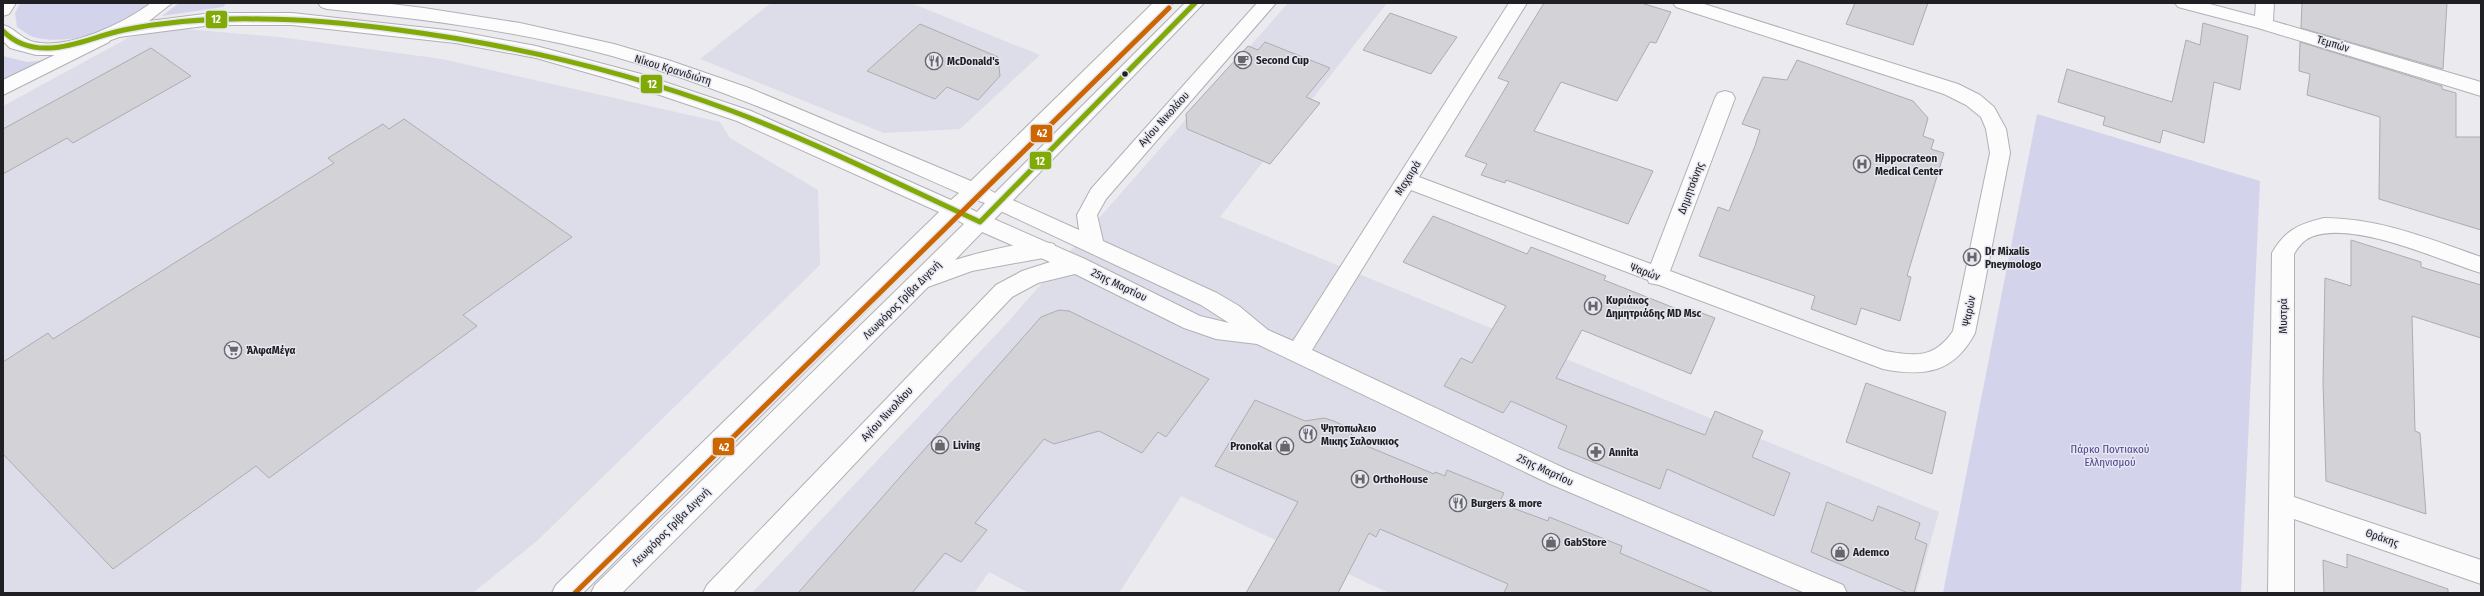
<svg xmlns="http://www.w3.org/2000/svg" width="2484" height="596" font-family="'Fira Sans Condensed',sans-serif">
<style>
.built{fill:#dddde9}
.green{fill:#d4d3ec}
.building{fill:#d3d3d7;stroke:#acacb1}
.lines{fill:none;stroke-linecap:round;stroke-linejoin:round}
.minor-casing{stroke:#b1b1b5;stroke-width:2}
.major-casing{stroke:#b1b1b5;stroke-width:2}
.minor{fill:#fcfcfd;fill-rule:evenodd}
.major{fill:#fcfcfd;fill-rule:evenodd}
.bus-1-casing{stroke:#e7e7f2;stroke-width:8}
.bus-2-casing{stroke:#e7e7f2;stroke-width:8}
.bus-1{stroke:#81aa07;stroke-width:5}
.bus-2{stroke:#c60;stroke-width:5}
.bus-dot{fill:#202024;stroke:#e7e7f2;stroke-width:1.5}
.labels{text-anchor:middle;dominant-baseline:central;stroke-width:3;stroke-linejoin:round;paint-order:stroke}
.street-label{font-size:11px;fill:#202024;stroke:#e7e7f2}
.poi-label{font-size:11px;font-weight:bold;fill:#202024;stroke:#e7e7f2;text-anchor:start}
.park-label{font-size:11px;fill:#4d438f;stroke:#e7e7f2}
.line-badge{stroke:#e7e7f2;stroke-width:1.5}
.badge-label{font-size:11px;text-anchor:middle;font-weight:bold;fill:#fff}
</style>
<rect width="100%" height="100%" fill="#eaeaef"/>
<g class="built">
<path d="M771,3h140l129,52 -80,74 -76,4 -184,-74z"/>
<path d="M1288,3h99l-167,214 719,295 -23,81h-527l-208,-97 -62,97h-90l-40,-21 -15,21h-222l255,-270z"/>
<path d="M173,28l106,9 163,22 278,63 10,16 88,52 2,75 -282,275 -65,53h-470v-487l125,-68z"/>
</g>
<g class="green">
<path d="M20,3h131c-28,26 -80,44 -118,34 -5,-2 -11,-7 -16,-10l-2,-14z"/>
<path d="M179,3h48l-4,4 -61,9z"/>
<path d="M3,56l24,6 26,-3 -50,23z"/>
<path d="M2037,114l223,67 -19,412h-298z"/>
</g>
<g class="building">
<path d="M1544,3h97l30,9 -15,31 -6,-1 -33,59 -56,-19 -27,49 119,40 -25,53 -122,-44 -1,3 -24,-8 6,-11 -22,-8 44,-74 -11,-4z"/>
<path d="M1855,3h73l-15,42 -67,-21z"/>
<path d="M2302,3h145l-4,66 -142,-41z"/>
<path d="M1390,13l67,24 -26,37 -68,-24z"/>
<path d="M2203,23l45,13 -8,54 -26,-8 -10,61 -41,-13 -3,13 -57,-18 2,-8 -47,-15 9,-33 105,33 14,-62 14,5z"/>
<path d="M920,24l78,33 2,19 -22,24 -31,-13 -12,12 -68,-28z"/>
<path d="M1265,42l65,26 -24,29 14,6 -50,61 -83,-35 -1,-15 62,-68 10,4z"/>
<path d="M2300,42l142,44v3l14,4v44h25v93l-102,-31 1,-82 -73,-22 3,-21 -11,-3z"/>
<path d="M151,48l40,28 -118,67 -6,-5 -64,36v-45z"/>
<path d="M1797,60l116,41 15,17 -5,18 11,4 -3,9 13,4 -37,123 4,1 -11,44 -39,-13 -5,17 -45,-16 4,-13 -116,-40 19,-49 11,4 26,-65 5,-16 -18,-6 21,-47 24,3z"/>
<path d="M404,119l168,118 -109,78 14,11 -208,152 -13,-12 -143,103 -110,-115v-92l45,-29 5,6 281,-176 -6,-5 55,-34 6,5z"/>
<path d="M1433,216l94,38 4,-7 75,29 -2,4 83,33 2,-5 26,10 -24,56 -109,-44 -26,48 149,57 10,-24 48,20 -11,26 38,16 -16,43 -107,-47 -7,20 -102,-41 9,-22 -56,-25 -8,12 -59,-27 17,-28 11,5 34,-57 -103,-44z"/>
<path d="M2351,240l70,22v5l60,18v53l-69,-22 3,115 5,2 6,81 -100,-33 -3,-98 2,-105 26,8z"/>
<path d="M1059,310l10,1 140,68 -43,58 -8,-5 -16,21 -43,-22 -45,13 -10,-5 -69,84 12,7 -26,32 -16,-9 -33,40h-114l243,-276z"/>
<path d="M1866,383l80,29 -14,62 -86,-32z"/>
<path d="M1255,400l50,21 19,-3 10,3 12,6 11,15 77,32 1,-2 10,4 2,-6 57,23 -5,10 49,18 1,-4 73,29 -2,7 94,40h-210l4,-9 -128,-55 -4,8 -7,-4 -31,60h-92l52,-91 -83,-36z"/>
<path d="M1827,502l46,19 5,-15 42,17 -5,16 12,5 -13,49h-6l-97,-41z"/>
<path d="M2347,554l101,35v4h-124l-1,-33 24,8z"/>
</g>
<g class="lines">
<defs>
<g id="minor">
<path d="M1257,3h19l-170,196 -9,16 6,26 114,52 22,13 29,24 25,11 216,-338h18l-108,174 232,87 64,-166 3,-5 7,-2 7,2 3,5 -65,173 215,80c30,5 49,8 68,-20l37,-178 -4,-24 -5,-12 -15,-12 -22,-11 -268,-87 -3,-4h28l257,81 22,11 14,12 12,22 4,24 -35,180c-21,40 -51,44 -92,36l-224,-84 -10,-2 -1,-3 -237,-90 -99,160 254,119 277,116 4,8h-42l-257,-110 -291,-139 -41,-5 -32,-11 -109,-54 -37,9 -26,14 -279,296h-30l4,-8 289,-300 26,-14 28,-9 -77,-34 -3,-6 3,-6 7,-2 7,2 98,43 115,57 29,7 -28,-18 -209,-98 -3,-5 3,-5 7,-3 7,3 73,33 -2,-15 14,-26z"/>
<path d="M2175,3h31l49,13 1,-13h18l-1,18 208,61v14l-223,-68 -80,-21z"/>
<path d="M102,32l7,2 2,4 -2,4 -106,53v-15z"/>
<path d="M2324,218c55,0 106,21 157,39v16c-42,-13 -128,-53 -170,-36 -7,3 -13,10 -17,17v243l187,63v24l-187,-65v74h-26l4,-340c13,-23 27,-29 52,-35z"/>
</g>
<g id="major">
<path d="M3,3h13l-7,11 -6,2z"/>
<path d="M151,3h21l-23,18 63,-8h80l163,18 81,15 105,28 110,37 200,89 8,-7c-114,-50 -227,-103 -347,-137 -93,-25 -189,-37 -285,-47l-6,-2 -3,-4h65l41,5 96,15 94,21 54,16 81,28 222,93 182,-178h20l-185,186 7,4 190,-190h19l-249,257c22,-7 77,-22 99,-16l3,6 -3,6 -82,15 -44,16 -306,306h-31l4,-8 369,-361 -7,-4 -374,373h-31l4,-8 383,-373 -202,-91 -110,-37 -91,-26 -81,-15 -163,-18h-80l-93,12 -29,11 -31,7h-23l-26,-7 -7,-7v-16c12,3 18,14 31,17 35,8 90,-19 117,-39zM976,200l9,3 -8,9 -8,-4z"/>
</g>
</defs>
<use href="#minor" class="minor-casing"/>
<use href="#major" class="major-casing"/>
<use href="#minor" class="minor"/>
<use href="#major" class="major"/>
<defs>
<path id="bus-1" d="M3,31c13,13 29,18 47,17 25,-1 49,-13 74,-18 45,-9 92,-12 138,-11 46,0 92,5 137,11 114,15 226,41 333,81 85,32 166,73 248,111l215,-219"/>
<path id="bus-2" d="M575,593l594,-585"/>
</defs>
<use href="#bus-1" class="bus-1-casing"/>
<use href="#bus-2" class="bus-2-casing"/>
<use href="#bus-1" class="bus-1"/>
<use href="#bus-2" class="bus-2"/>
</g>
<defs>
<symbol id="cafe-ring" viewBox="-11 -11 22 22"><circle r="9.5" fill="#e7e7f2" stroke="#67676b" stroke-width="1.5"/><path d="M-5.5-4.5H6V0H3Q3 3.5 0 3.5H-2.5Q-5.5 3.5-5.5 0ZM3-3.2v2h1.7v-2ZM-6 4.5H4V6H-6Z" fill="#67676b"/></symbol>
<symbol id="restaurant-ring" viewBox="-11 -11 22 22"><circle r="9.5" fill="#e7e7f2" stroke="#67676b" stroke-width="1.5"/><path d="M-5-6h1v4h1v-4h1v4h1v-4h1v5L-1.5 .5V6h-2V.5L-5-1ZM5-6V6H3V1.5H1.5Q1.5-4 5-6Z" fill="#67676b"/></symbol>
<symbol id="hospital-ring" viewBox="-11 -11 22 22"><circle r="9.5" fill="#e7e7f2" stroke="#67676b" stroke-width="1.5"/><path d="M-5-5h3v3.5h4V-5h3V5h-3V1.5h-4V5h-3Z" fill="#67676b"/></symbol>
<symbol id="supermarket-ring" viewBox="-11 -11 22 22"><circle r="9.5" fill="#e7e7f2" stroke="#67676b" stroke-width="1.5"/><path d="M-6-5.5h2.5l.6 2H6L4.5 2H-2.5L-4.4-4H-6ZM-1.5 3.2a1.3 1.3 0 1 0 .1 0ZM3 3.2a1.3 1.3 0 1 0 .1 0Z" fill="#67676b"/></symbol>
<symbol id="shop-ring" viewBox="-11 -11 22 22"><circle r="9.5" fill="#e7e7f2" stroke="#67676b" stroke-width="1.5"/><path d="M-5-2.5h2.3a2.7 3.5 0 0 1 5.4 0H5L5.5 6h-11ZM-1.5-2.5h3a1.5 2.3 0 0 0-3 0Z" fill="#67676b"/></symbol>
<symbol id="pharmacy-ring" viewBox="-11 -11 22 22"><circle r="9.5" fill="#e7e7f2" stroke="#67676b" stroke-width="1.5"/><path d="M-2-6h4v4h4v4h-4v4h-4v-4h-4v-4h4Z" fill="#67676b"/></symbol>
</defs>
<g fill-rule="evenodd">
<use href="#cafe-ring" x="1233" y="50" width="20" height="20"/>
<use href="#restaurant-ring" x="924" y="51" width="20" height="20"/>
<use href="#hospital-ring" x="1852" y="154" width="20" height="20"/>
<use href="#hospital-ring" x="1962" y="247" width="20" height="20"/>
<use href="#hospital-ring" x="1583" y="296" width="20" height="20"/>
<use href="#supermarket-ring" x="223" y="340" width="20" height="20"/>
<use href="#restaurant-ring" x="1298" y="424" width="20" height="20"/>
<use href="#shop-ring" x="930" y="435" width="20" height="20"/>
<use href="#shop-ring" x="1275" y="436" width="20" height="20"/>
<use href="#pharmacy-ring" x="1586" y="442" width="20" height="20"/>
<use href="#hospital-ring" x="1350" y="469" width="20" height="20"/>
<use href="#restaurant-ring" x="1448" y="493" width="20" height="20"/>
<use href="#shop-ring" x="1541" y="532" width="20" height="20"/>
<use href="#shop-ring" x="1830" y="542" width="20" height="20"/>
</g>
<circle class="bus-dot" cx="1125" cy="74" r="3.5"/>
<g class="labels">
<g class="street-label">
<text transform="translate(2333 44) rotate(17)">Τεμπών</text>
<text transform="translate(673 70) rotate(17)">Νίκου Κρανιδιώτη</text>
<text transform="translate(1164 119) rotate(-48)">Αγίου Νικολάου</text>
<text transform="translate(1408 178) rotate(-58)">Μαχαιρά</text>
<text transform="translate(1691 188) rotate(-69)">Δημητσάνης</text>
<text transform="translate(1645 272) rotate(21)">Ψαρών</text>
<text transform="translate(1119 285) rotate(26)">25ης Μαρτίου</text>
<text transform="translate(902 300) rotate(-45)">Λεωφόρος Γρίβα Διγενή</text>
<text transform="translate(1969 311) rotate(-79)">Ψαρών</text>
<text transform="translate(2283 316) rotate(-90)">Μυστρά</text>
<text transform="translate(887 414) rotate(-47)">Αγίου Νικολάου</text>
<text transform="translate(1545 470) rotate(25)">25ης Μαρτίου</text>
<text transform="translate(671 527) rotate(-45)">Λεωφόρος Γρίβα Διγενή</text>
<text transform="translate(2382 538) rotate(19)">Θράκης</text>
</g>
<g class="poi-label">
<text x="1256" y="60">Second Cup</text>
<text x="947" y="61">McDonald's</text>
<text x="1875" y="158">Hippocrateon<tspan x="1875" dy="13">Medical Center</tspan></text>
<text x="1985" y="251">Dr Mixalis<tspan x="1985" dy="13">Pneymologo</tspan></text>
<text x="1606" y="300">Κυριάκος<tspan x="1606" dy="13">Δημητριάδης MD Msc</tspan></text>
<text x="246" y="350">ΆλφαΜέγα</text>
<text x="1321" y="428">Ψητοπωλειο<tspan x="1321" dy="13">Μικης Σαλονικιος</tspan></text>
<text x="953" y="445">Living</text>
<text x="1272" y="446" text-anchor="end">PronoKal</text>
<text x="1609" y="452">Annita</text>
<text x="1373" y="479">OrthoHouse</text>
<text x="1471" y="503">Burgers &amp; more</text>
<text x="1564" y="542">GabStore</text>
<text x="1853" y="552">Ademco</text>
</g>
<g class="park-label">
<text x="2110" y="449">Πάρκο Ποντιακού<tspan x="2110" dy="13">Ελληνισμού</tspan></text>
</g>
</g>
<g class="line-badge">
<rect x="205" y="10" width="23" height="19" rx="4" fill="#81aa07"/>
<rect x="640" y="74" width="23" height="20" rx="4" fill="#81aa07"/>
<rect x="1030" y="124" width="23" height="19" rx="4" fill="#c60"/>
<rect x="1029" y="151" width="23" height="19" rx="4" fill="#81aa07"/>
<rect x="712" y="437" width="23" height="19" rx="4" fill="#c60"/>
</g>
<g class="badge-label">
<text x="216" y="23">12</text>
<text x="652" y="88">12</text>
<text x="1042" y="137">42</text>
<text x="1040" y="165">12</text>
<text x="724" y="451">42</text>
</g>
<rect width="2484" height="596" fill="none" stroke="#202024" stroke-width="8"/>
</svg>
